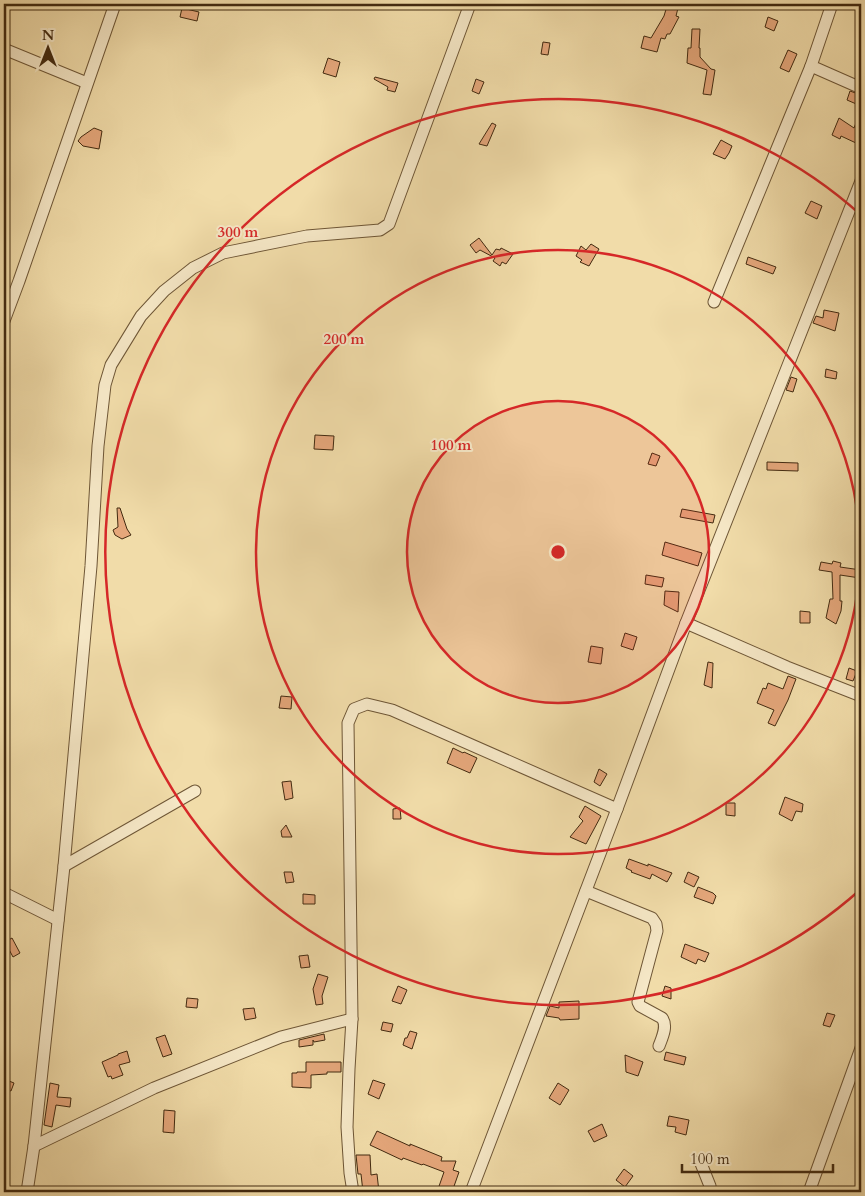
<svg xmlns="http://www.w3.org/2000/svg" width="865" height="1196" font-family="Cardo,serif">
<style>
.building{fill:#e5a77b;stroke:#422a10}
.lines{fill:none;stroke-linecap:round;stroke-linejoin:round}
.minor-casing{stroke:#6e5636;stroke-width:13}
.minor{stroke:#f6e8c7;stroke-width:11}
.ring{fill:none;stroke:#d62828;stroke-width:2.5}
.centre{fill:#d62828;stroke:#f6e8c7;stroke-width:2.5}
.ring-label{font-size:15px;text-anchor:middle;font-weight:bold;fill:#d62828;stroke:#f6e8c7;stroke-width:4;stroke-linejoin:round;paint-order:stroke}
</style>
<rect width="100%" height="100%" fill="#f1dca9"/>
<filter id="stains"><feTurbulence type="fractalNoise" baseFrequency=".004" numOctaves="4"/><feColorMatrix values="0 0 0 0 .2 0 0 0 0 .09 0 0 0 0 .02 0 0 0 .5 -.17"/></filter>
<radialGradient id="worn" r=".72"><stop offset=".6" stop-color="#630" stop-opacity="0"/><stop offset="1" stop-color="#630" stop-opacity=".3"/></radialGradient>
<g class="building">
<path d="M667,6l11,2 -2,8 3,1 -9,17h-3l-2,5 -4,-1 -4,14 -16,-4 3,-12 7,2 13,-22z"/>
<path d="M182,8l17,4 -2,9 -17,-4z"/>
<path d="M768,17l10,4 -4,10 -9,-4z"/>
<path d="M692,29h8l-1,19h1v9l11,12 4,1 -4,25 -8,-1 4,-24 -20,-7 1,-15h3z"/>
<path d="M543,42l7,1 -2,12 -7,-1z"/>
<path d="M788,50l9,4 -8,18 -9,-4z"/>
<path d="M328,58l12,4 -4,15 -13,-4z"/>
<path d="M375,77l23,6 -3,9 -8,-2 1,-3 -14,-8z"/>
<path d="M476,79l8,3 -5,12 -7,-3z"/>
<path d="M850,91l11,4v11l-14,-6z"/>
<path d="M861,110v22l-5,11 -15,-7 -1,3 -8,-4 7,-17 15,10z"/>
<path d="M492,123l4,2 -9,21 -8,-2z"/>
<path d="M94,128l8,3 -3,18 -16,-3 -5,-5 3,-4z"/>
<path d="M721,140l11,6 -3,7 -4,6 -12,-5z"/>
<path d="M811,201l11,5 -5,13 -12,-6z"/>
<path d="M479,238l13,17 4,-6 4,1 1,-2 12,6 -7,10 -4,-2 -2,4 -7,-5 2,-3 -15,-8 -4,3 -6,-8z"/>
<path d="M591,244l8,5 -10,17 -9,-4 2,-2 -6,-4 5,-10 5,4z"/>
<path d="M748,257l28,10 -3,7 -27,-10z"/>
<path d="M824,310l15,3 -4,18 -22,-8 3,-7 7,2z"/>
<path d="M826,369l11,3 -1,7 -11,-2z"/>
<path d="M791,377l6,2 -4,13 -7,-2z"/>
<path d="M315,435l19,1 -1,14 -19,-1z"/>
<path d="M652,453l8,3 -4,10 -8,-2z"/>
<path d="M767,462l31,1v8l-31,-1z"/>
<path d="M117,508h3l7,21 4,6 -9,4 -7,-4 -2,-5 5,-3z"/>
<path d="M682,509l33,6 -2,8 -33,-6z"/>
<path d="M665,542l37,11 -4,13 -36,-11z"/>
<path d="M833,561l8,2 -1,4 21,3 -1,8 -20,-3v26h2l-1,10 -5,13 -10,-6 4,-19h3l-1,-27 -13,-2 2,-8 11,2z"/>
<path d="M646,575l18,3 -2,9 -17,-3z"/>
<path d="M665,591l14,1 -1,20 -14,-7z"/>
<path d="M800,611l10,1v11h-10z"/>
<path d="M625,633l12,4 -4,13 -12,-4z"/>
<path d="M591,646l12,2 -2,16 -13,-2z"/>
<path d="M708,662l5,1 -1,25 -8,-3z"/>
<path d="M849,668l8,3 -4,10 -7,-2z"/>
<path d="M788,676l8,3 -8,21 -13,26 -7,-3 6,-13 -17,-7 6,-15 3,1 2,-6 15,6z"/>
<path d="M281,696l11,1 -1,12 -12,-1z"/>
<path d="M453,748l10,5 1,-1 13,6 -7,15 -23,-10z"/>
<path d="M599,769l8,5 -7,12 -6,-4z"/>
<path d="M291,781l2,17 -8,2 -3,-18z"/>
<path d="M785,797l18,7 -1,8 -6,-1 -4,10 -13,-7z"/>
<path d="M726,803h9v13l-9,-1z"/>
<path d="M585,806l16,10 -15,28 -16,-7 13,-16 -4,-4z"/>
<path d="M400,808l1,11h-8v-10z"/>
<path d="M286,825l6,12h-10l-1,-6z"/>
<path d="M629,859l19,7v-2l24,9 -5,9 -15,-8 -2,5 -19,-7 1,-1 -6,-3z"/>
<path d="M284,872h8l2,10 -8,1z"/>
<path d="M688,872l11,5 -5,10 -10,-5z"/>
<path d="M698,887l15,6 3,3 -3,8 -19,-7z"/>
<path d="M303,894l12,1v9h-12z"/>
<path d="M12,938l8,15 -7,4 -8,-15z"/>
<path d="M685,944l24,9 -4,9 -7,-3 -2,5 -15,-7z"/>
<path d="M308,955l2,12 -9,1 -2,-12z"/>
<path d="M318,974l10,3 -6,19 1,8 -7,1 -3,-16z"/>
<path d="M398,986l9,4 -6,14 -9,-3z"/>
<path d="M665,986l6,2v11l-9,-3z"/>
<path d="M187,998l11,1 -1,9 -11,-1z"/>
<path d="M579,1001v18l-19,1 -1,-2 -13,-2 4,-10 9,2v-6z"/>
<path d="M254,1008l2,10 -11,2 -2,-11z"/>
<path d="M827,1013l8,2 -5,12 -7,-2z"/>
<path d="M383,1022l10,2 -2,8 -10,-2z"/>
<path d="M410,1031l7,2 -5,16 -9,-4 2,-7h2z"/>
<path d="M324,1034l1,6 -11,2 -1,-2v5l-14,2v-7z"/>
<path d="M165,1035l7,19 -9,3 -7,-19z"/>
<path d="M127,1051l3,11 -11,3 4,10 -11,4 -1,-3 -3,1 -6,-15 16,-7v-1z"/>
<path d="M666,1052l20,5 -2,8 -20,-5z"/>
<path d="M625,1055l18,7 -5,14 -12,-4z"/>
<path d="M306,1062h35v10h-14v2l-16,1v13l-19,-1v-14h5v-1h9z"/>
<path d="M4,1079l10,4 -3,8 -7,-2z"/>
<path d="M373,1080l12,4 -6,15 -11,-5z"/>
<path d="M50,1083l9,2 -2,12 14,1 -1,9 -14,-2 -4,22 -8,-2z"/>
<path d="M558,1083l11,7 -9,15 -11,-7z"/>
<path d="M164,1110l11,1 -1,22 -11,-1z"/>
<path d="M669,1116l20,4 -3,15 -11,-3 1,-5 -9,-1z"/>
<path d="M602,1124l5,12 -13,6 -6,-11z"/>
<path d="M377,1131l33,15v-2l32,13 -1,4h15l-3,9 6,2 -7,20h-15l7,-20 -21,-8 -1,1 -19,-7 -1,2 -32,-15z"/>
<path d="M356,1155h14l1,20 6,-1 2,18h-16l-2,-18h-3z"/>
<path d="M624,1169l9,7 -8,11 -9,-7z"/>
</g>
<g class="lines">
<defs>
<g id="minor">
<path d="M832,4l-21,62 50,22"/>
<path d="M4,49l83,34"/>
<path d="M714,302l97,-236"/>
<path d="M4,321l15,-40 96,-277"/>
<path d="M686,623l101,44 74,29"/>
<path d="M64,866l131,-75"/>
<path d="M586,891l66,27 4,6 1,7 -19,71 2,4 22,12c6,8 0,20 -3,28"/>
<path d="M4,893l54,27"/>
<path d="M34,1146l120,-58 127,-51 71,-18"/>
<path d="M700,1161l10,25 1,6"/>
<path d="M27,1192l7,-46 30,-280 27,-300 7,-120 7,-61 6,-20 30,-49 23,-25 29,-23 30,-15 84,-17 73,-6 9,-6 81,-220"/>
<path d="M353,1192l-3,-19 -3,-46 2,-58 3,-50 -4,-296 6,-14 13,-5 25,6 225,99"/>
<path d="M471,1192l146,-383 69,-186 175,-442"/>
<path d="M809,1192l52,-144"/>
</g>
</defs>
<use href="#minor" class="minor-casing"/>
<use href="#minor" class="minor"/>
</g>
<circle cx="558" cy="552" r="151" fill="#d62828" fill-opacity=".12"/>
<g class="ring">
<circle cx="558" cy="552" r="151"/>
<circle cx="558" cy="552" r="302"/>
<path d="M861 889A453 453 0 1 1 861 215"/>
</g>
<circle cx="558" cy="552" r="8" class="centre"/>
<g class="ring-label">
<text x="238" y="237">300 m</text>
<text x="344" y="344">200 m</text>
<text x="451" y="450">100 m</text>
</g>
<rect width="865" height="1196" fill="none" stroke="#f1dca9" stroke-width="20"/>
<rect x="5" y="5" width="855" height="1186" fill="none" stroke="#422a10" stroke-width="2.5"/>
<rect x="10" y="10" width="845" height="1176" fill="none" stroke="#422a10"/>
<g transform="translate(48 48)" stroke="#f6e8c7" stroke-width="4" paint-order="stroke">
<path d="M0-4L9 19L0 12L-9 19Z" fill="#422a10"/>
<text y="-8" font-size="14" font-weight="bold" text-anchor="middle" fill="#422a10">N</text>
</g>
<path d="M682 1164v8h151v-8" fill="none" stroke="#422a10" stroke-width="2.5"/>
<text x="690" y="1164" font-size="15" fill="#422a10" stroke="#f6e8c7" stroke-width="4" paint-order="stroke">100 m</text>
<rect width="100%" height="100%" filter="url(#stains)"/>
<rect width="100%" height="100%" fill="url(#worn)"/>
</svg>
